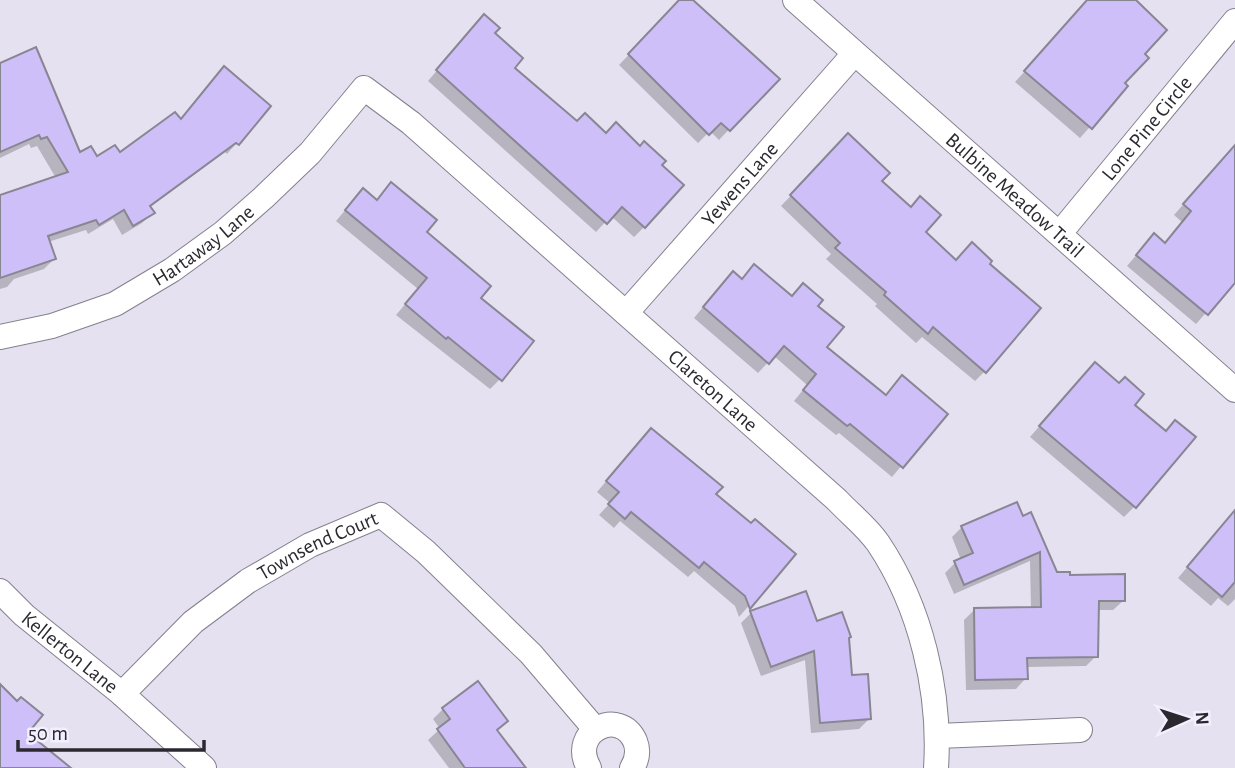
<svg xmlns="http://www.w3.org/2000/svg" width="1235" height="768" font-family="'Alegreya Sans',sans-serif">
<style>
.shadow{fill:#0003}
.building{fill:#cfbff9;stroke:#898694;stroke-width:2}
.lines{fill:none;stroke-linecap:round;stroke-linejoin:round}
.minor-casing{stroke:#84818e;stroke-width:26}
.minor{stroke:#fff;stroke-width:24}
.labels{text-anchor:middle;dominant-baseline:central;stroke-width:6;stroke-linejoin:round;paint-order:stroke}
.street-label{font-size:21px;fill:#2b292f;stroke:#f2effe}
</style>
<rect width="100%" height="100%" fill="#e5e1f0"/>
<g class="shadow">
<path d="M681,0h9l87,79 -58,61 -9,-9 -12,12 -79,-78z"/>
<path d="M1089,0h44l9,54 -20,29 4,3 -46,52 -65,-56z"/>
<path d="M474,27l18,6 20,35 65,55 63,25 20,17 -16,62 -10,10 -23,-21 -15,16 -168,-151z"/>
<path d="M0,64l79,91 17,4 23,-4 61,-34 89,-15 -42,48 -2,-2 -76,56 3,5 -10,10 -20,12 -9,-16 -25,15 -2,-4 -38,12 6,17 -10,10 -30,10 -7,8 -7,2v-92l56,-19 -19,-32 -6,2 -2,-4 -29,14z"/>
<path d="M1235,145v135l-39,44 -69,-58 17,-20 20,-2 18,-22 -8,-7z"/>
<path d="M838,146l41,35 45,51 61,139 -10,10 -53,-44 -6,6 -41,-37 2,-2 -51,-45 5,-5 -50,-48z"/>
<path d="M353,201l72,31 53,66 22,81 -10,10 -94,-74 22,-26 -82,-68z"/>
<path d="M741,280l75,26 9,41 60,50 60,17 -53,63 -53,-44 -3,2 -42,-34 13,-16 -33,-29 -16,17 -64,-55 29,-35z"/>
<path d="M1085,374l48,31 1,102 -10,10 -94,-80z"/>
<path d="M641,440l152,115 -54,62 -4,-11 -41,-35 -6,6 -68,-56 -6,7 -15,-13 11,-12 -13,-11z"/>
<path d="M1016,504l40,70 12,3 56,23 -11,10h-16l-1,46 -10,10 -60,1v11l-10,11 -50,1 -2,-70 10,-10 57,-1 -1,-48 -76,33 -9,-21 10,-10 6,-3 -9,-23 10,-10z"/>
<path d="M1235,511v88l-7,7 -10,-8 -7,8 -33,-28z"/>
<path d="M751,613l65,10 34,54 20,41 -11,11 -48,4 -6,-73 -44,16 -20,-53z"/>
<path d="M443,709l52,22 29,37h-75l-21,-28 12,-11 -7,-10z"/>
</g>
<g class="building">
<path d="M679,0h14l87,79 -50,52 -9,-8 -12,12 -81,-81z"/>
<path d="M1087,0h49l31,30 -22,24 4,4 -24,25 3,3 -36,43 -68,-58z"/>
<path d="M484,14l16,14 -5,5 28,25 -8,10 62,53 8,-8 21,20 10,-11 24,24 4,-5 22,20 -4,4 22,20 -39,43 -23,-21 -15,17 -171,-154z"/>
<path d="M36,47l44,105 11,-6 6,10 18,-11 5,7 55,-40 6,7 43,-53 47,40 -32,39 -3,-2 -86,63 5,7 -22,13 -9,-16 -25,15 -3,-5 -48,16 8,23 -56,19v-83l68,-23 -21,-35 -6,2 -2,-4 -39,17v-89z"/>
<path d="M848,133l42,40 -8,8 29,26 9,-11 21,19 -15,17 30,28 16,-18 20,19 -2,3 51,44 -55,65 -53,-46 -5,7 -44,-39 2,-3 -51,-44 5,-5 -50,-48z"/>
<path d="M1235,145v138l-27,32 -72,-60 18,-22 11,10 26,-32 -8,-7z"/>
<path d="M391,182l46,38 -10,12 64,54 -10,12 53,43 -32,40 -54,-44 -2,2 -41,-35 22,-26 -82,-68 18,-22 14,12z"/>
<path d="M754,264l38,32 11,-13 20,17 -5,6 26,21 -17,20 59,48 16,-20 46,39 -45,54 -53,-44 -3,2 -44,-36 13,-16 -32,-28 -15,18 -66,-57 30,-36 9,8z"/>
<path d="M1095,362l24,21 6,-6 19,17 -9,11 31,26 9,-11 21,17 -60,71 -97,-82z"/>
<path d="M651,428l72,59 -7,7 35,29 4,-4 41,35 -46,55 -5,-13 -41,-34 -5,6 -68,-56 -6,7 -17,-15 11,-12 -13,-11z"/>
<path d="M1017,502l6,14 8,-4 26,60h13v3l55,-1v27h-26l-1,56 -71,1 1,21 -53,1 -1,-72 67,-1 -1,-55 -76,33 -10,-24 19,-8 -12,-27z"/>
<path d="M1235,510v72l-13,15 -35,-30z"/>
<path d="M806,591l11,30 25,-9 9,25 -2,1 3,37 16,-1 3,45 -51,4 -6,-72 -43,16 -21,-56z"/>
<path d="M478,681l30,40 -11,9 29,38h-61l-28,-39 13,-10 -8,-11z"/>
<path d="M0,684l17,17 4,-4 22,18 -15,18 43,35h-71z"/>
</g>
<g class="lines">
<defs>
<g id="minor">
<path id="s1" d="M795,0l440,390"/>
<path id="s2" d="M1060,233l175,-212"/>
<path id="s3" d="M626,313l228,-259"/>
<path id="s4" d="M0,337l52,-11 63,-22 57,-34 51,-37 40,-35 47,-45 54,-65 47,35 426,377c13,14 30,27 41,43 43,64 63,149 58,225"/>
<path id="s5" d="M0,591l24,24 98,79 82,74"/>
<path id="s6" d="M122,694l71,-72 55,-41 62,-36 71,-30 45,37 105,102 64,75"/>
<path d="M938,736l142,-6"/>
<path d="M589,768c-21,-37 31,-61 46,-27 4,10 2,19 -3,27"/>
</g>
</defs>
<use href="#minor" class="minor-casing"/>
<use href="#minor" class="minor"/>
</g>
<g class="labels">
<g class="street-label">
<text stroke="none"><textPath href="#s2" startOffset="136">Lone Pine Circle</textPath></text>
<text stroke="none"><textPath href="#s3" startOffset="172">Yewens Lane</textPath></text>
<text stroke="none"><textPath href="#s1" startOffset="294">Bulbine Meadow Trail</textPath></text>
<text stroke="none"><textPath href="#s4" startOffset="226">Hartaway Lane</textPath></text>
<text stroke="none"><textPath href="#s4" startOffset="914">Clareton Lane</textPath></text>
<text stroke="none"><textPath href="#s6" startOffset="248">Townsend Court</textPath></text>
<text stroke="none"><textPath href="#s5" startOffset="93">Kellerton Lane</textPath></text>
</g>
</g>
<g transform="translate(1186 719) rotate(87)" stroke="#f2effe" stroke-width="5" paint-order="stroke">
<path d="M0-5L12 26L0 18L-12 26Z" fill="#2b292f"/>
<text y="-10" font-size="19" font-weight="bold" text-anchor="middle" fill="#2b292f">N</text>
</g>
<path d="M18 740v10h186v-10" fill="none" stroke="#2b292f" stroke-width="3.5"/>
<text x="28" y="740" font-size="21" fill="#2b292f" stroke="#f2effe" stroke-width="5" paint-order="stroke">50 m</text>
</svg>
